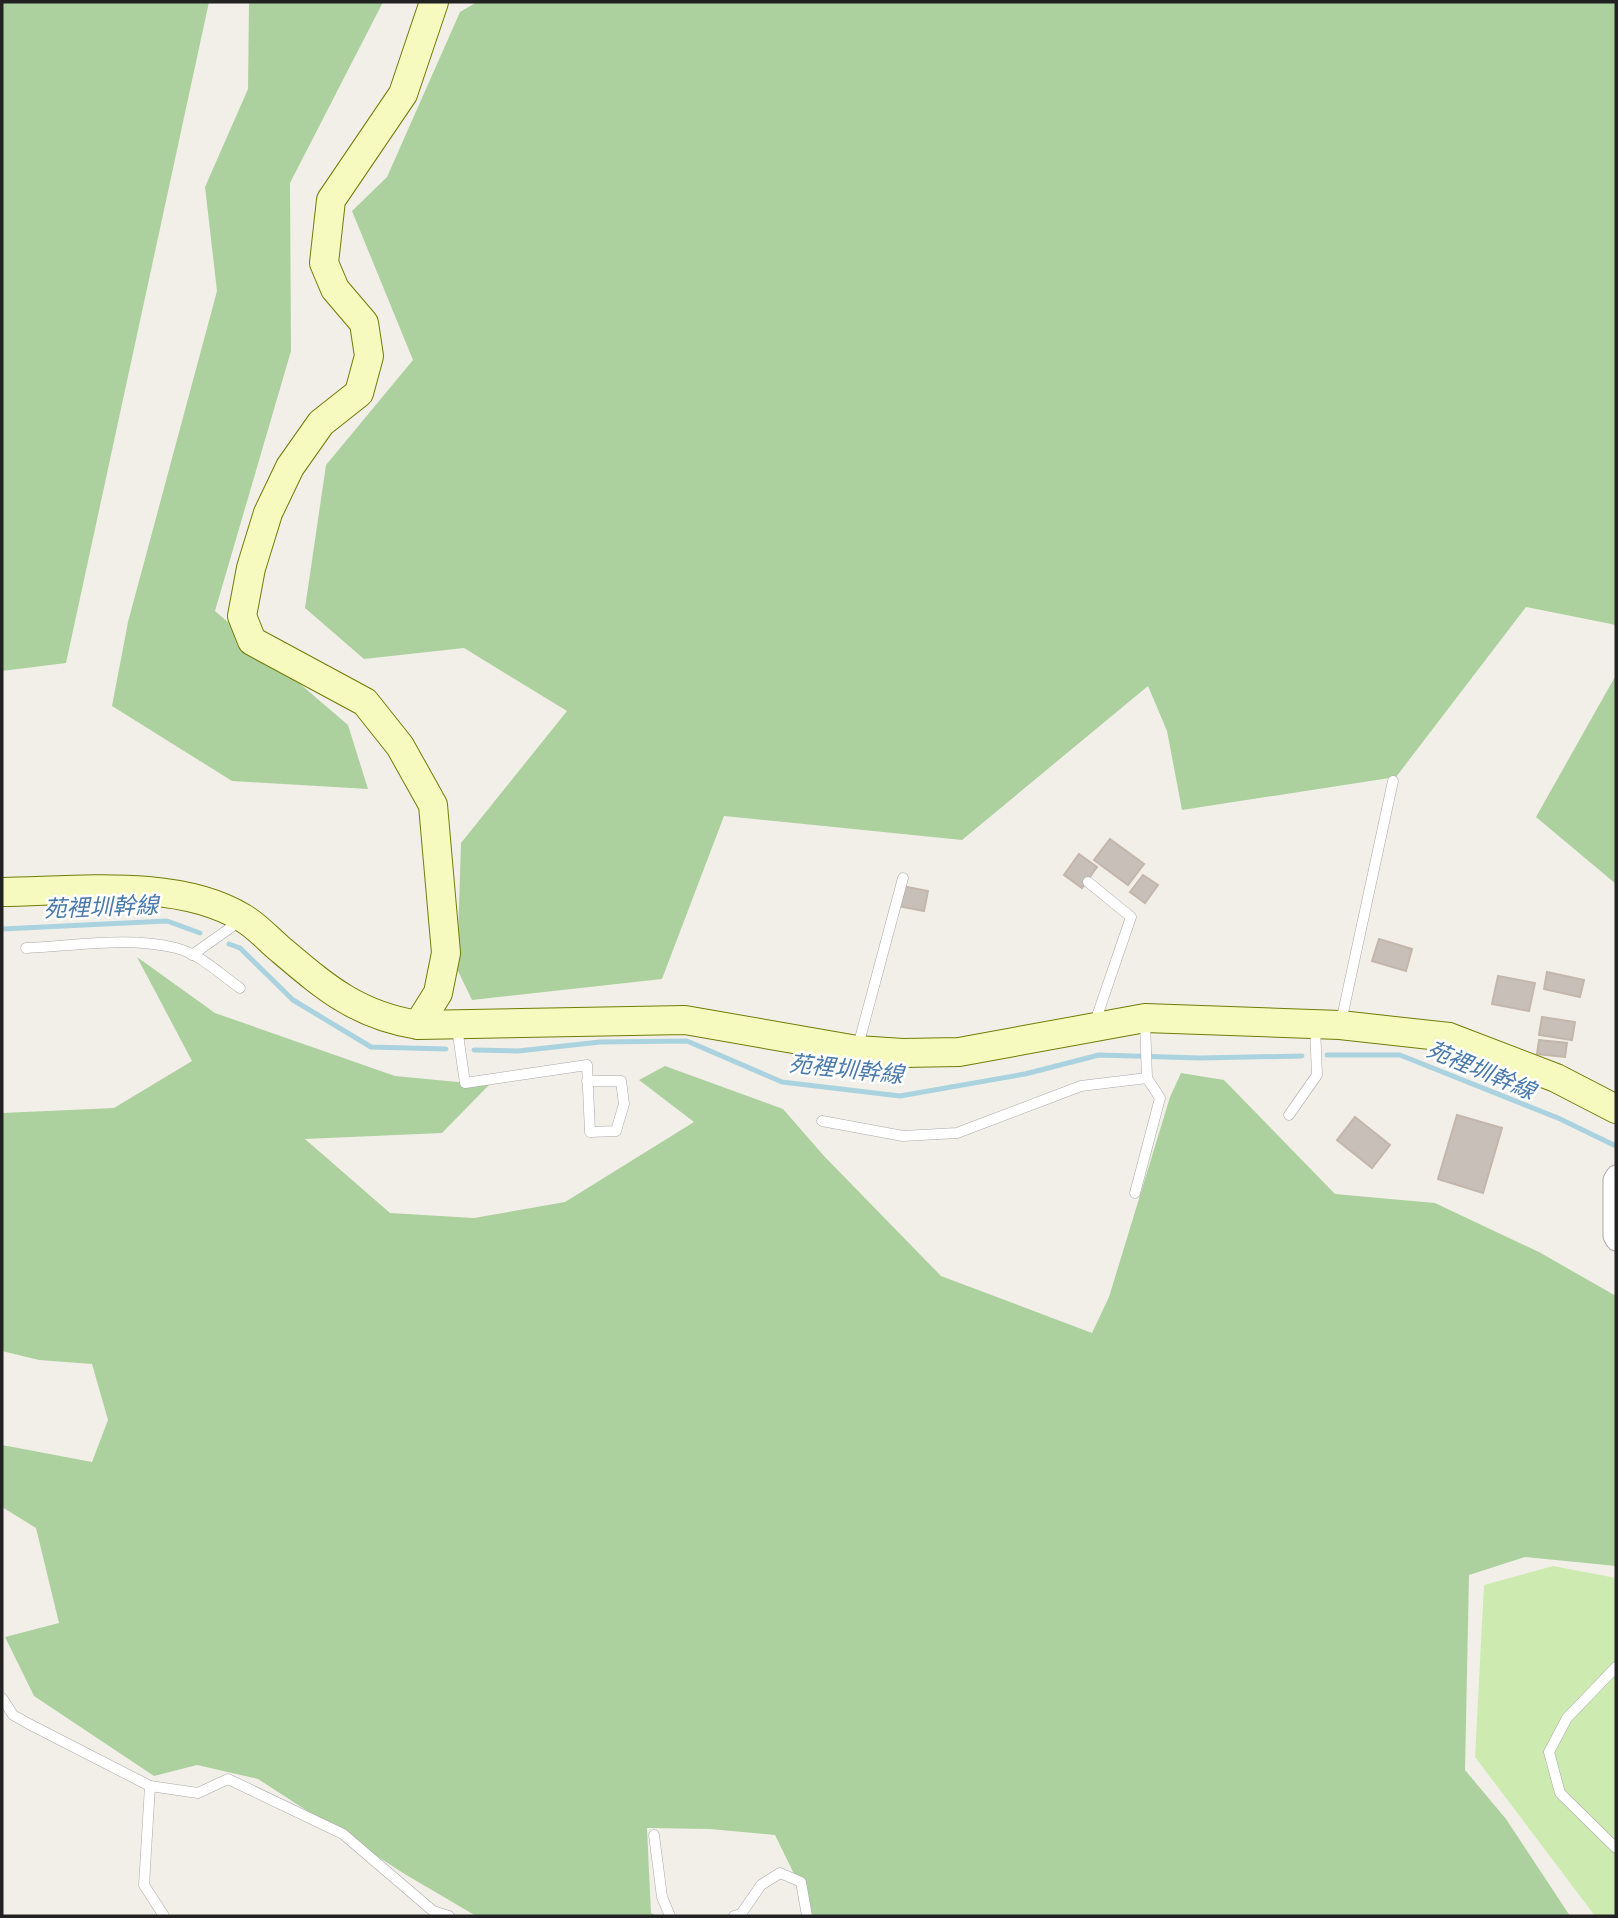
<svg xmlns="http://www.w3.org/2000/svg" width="1618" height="1918" font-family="Jost,'Noto Sans TC',sans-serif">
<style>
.grass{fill:#cdebb0}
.forest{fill:#add19e}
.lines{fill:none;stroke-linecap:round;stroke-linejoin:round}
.stream{stroke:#aad3df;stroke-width:5}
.building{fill:#c7bfb8;stroke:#c4b6ab;stroke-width:2}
.lane-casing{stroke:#a9a9a9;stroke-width:11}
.street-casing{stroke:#a9a9a9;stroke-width:21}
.secondary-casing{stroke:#707d05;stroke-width:30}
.lane{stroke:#fff;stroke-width:10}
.street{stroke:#fff;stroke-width:19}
.secondary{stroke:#f7fabf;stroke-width:28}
.labels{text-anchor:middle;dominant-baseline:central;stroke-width:5;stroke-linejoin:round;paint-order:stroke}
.water-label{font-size:23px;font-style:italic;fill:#4a7aab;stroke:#fff}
</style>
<rect width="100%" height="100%" fill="#f2efe9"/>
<path class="grass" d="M1553,1566l63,12v338h-21l-120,-159 9,-172z"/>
<g class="forest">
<path d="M2,2h207l-143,661 -64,8z"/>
<path d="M249,2h134l-93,181 1,168 -76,260 133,114 20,64 -136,-8 -120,-75 16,-84 89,-331 -12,-104 43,-98z"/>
<path d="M477,2h1139v623l-90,-18 -130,170 -214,33 -15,-79 -19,-45 -186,154 -238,-24 -62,163 -190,21 -15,-31 4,-126 106,-132 -103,-63 -100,11 -59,-51 21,-143 87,-105 -61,-149 35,-34 73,-165z"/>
<path d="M1616,675v209l-80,-67z"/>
<path d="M137,957l78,56 180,63 94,9 -47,48 -137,6 85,74 84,5 91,-16 129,-80 -55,-42 26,-14 118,43 41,47 117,120 151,57 17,-36 61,-200 11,-24 43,7 111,114 100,9 104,49 77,44v270l-91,-9 -56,18 -4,195 41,49 64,97h-763l-9,-34 -23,-47 -65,-6 -63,-1 4,85 5,3h-180l-73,-43 -145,-94 -61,-14 -43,11 -120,-80 -29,-59 54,-14 -23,-95 -34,-21v-62l90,17 16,-42 -16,-56 -53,-4 -37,-9v-238l112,-5 78,-47z"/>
</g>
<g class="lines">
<g class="stream">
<path d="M2,929l165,-8 33,12"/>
<path d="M229,944l11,4 53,52 78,47 75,2"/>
<path d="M474,1050l44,1 82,-9 87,-1 95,41 118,14 125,-22 74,-19 101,3 102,-2"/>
<path d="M1327,1055h73l158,63 58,28"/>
</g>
</g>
<g class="building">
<path d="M1110,839l34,25 -16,21 -34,-25z"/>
<path d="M1079,854l18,13 -15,21 -18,-13z"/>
<path d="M1143,875l15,10 -13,18 -15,-11z"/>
<path d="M902,886l26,5 -4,20 -26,-5z"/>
<path d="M1379,939l33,10 -6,22 -34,-10z"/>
<path d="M1547,972l37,8 -4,17 -36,-8z"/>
<path d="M1498,976l37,7 -6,28 -37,-7z"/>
<path d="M1542,1017l33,5 -3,18 -33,-5z"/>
<path d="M1539,1040l28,3 -2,14 -28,-3z"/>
<path d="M1457,1115l45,13 -19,65 -45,-14z"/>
<path d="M1355,1117l35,28 -18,23 -35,-28z"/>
</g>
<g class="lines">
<defs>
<g id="lane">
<path d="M1088,882l43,35 -37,108"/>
<path d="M26,948c48,-2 103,-12 150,0 24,6 44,26 64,40"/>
<path d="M192,955l48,-34"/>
<path d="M1145,1022l2,56"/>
<path d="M1341,1022l52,-241"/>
<path d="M457,1028l8,55 122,-18 3,67 26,-1 8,-27 -3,-23h-34"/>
<path d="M858,1046l45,-168"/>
<path d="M1289,1115l28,-40 -2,-49"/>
<path d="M822,1121l81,15 54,-3 124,-47 66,-8 13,20 -25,95"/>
<path d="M1616,1667l-49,51 -18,34 11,41 56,55"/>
<path d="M2,1698l11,17 16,9 121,62 48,7 30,-14 115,55 90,77 16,5"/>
<path d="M150,1786l-6,99 20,31"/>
<path d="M654,1835l8,62 8,19"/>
<path d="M734,1916l7,-2 20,-29 19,-12 21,9 6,34"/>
</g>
<path id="street" d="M1616,1175l-3,5v56l3,5"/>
<g id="secondary">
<path d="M2,892c74,-1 176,-14 241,26 14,8 25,21 37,31 46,39 77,66 138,76l267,-5 172,30 46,3 56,-1 186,-34 195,7 109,12 107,41 60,31"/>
<path d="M418,1025l20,-32 8,-40 -13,-148 -33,-59 -35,-44 -113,-61 -10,-25 9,-48 17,-55 22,-46 31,-44 38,-30 10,-37 -5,-33 -29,-34 -11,-26 7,-63 72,-106 31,-92"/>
</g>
</defs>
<use href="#lane" class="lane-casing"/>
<use href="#street" class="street-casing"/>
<use href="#secondary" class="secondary-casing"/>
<use href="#lane" class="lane"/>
<use href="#street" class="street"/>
<use href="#secondary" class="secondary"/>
</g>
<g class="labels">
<g class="water-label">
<text transform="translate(101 907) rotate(-2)">苑裡圳幹線</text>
<text transform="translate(846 1069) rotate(6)">苑裡圳幹線</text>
<text transform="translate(1481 1070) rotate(23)">苑裡圳幹線</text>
</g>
</g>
<rect width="1618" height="1918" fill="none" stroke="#222222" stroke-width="7"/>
</svg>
